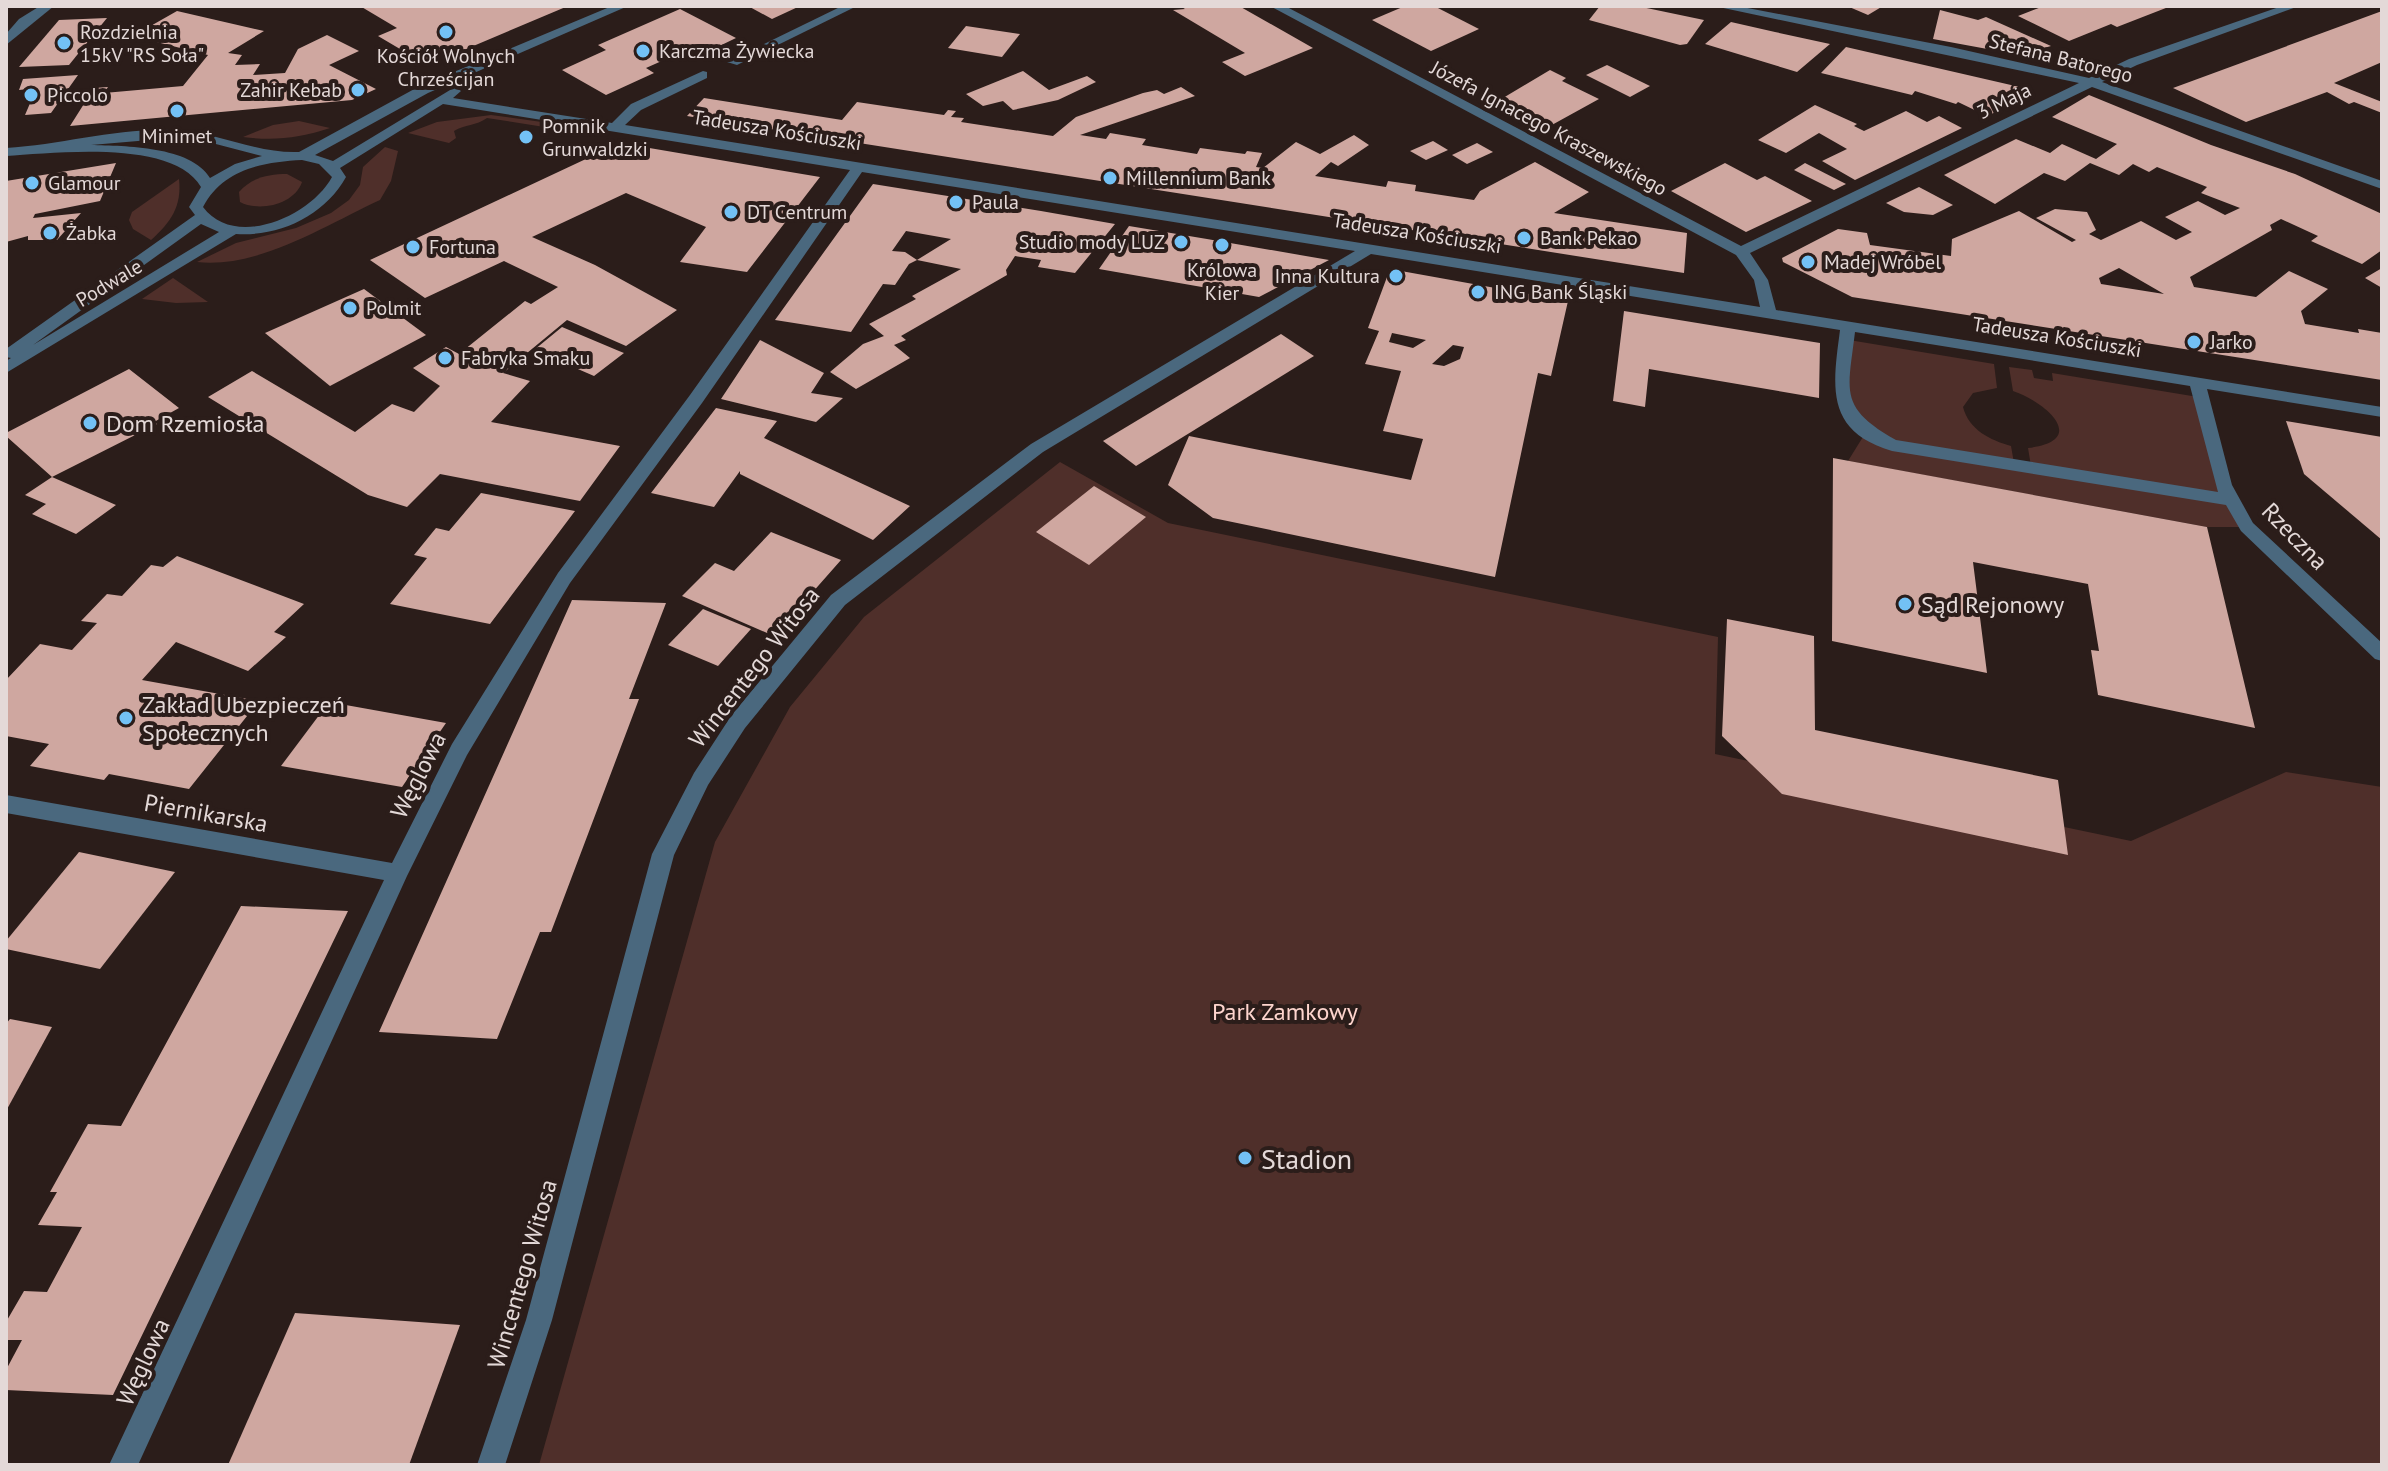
<svg xmlns="http://www.w3.org/2000/svg" width="2388" height="1471" font-family="'PT Sans',sans-serif">
<style>
.green{fill:#4f2f2a}
.building{fill:#cfa7a0;fill-rule:evenodd}
.lines{fill:none;stroke-linecap:round;stroke-linejoin:round}
.minor{fill:#4a687e;fill-rule:evenodd}
.poi-dot{fill:#73c1f5;stroke:#2b1d1a;stroke-width:3}
.labels{text-anchor:middle;dominant-baseline:central;stroke-width:8;stroke-linejoin:round;paint-order:stroke}
.far-poi-label{font-size:20px;fill:#e4d9d8;stroke:#2b1d1a;text-anchor:start}
.far-street-label{font-size:20px;fill:#e4d9d8;stroke:#2b1d1a}
.poi-label{font-size:24px;fill:#e4d9d8;stroke:#2b1d1a;text-anchor:start}
.street-label{font-size:24px;fill:#e4d9d8;stroke:#2b1d1a}
.park-label{font-size:24px;fill:#fed5ce;stroke:#2b1d1a}
.near-poi-label{font-size:28px;fill:#e4d9d8;stroke:#2b1d1a;text-anchor:start}
</style>
<rect width="100%" height="100%" fill="#2b1d1a"/>
<g class="green">
<path d="M491,115l58,8 8,6 -70,-11c-11,8 -22,6 -33,13l2,7 -7,5 -41,-10 29,-11z"/>
<path d="M299,121l31,7c-30,10 -56,13 -87,9l30,-12z"/>
<path d="M385,147l13,4 -7,30 -11,19c-54,25 -122,69 -183,62l39,-19 60,-15 35,-15 18,-13 11,-15 3,-18z"/>
<path d="M287,174l15,8c-8,23 -43,30 -62,20l-1,-10c12,-14 29,-18 48,-18z"/>
<path d="M179,179c3,27 -8,43 -28,61l-18,-11 -4,-9 3,-8z"/>
<path d="M173,278l35,24 -32,1 -34,-4z"/>
<path d="M1849,340l145,24 3,24 -24,5 -10,14c6,23 27,33 48,39l3,17 -122,-20 -49,-40z"/>
<path d="M2009,367l23,3 2,8 19,3 -1,-8 146,24 29,100 -196,-31 -3,-18c62,-7 18,-46 -15,-57z"/>
<path d="M1866,432l26,13 340,55 15,27h-40l-359,-66z"/>
<path d="M1060,462l108,61 550,114 -3,117 416,87 155,-69 96,15v678h-1843l176,-623 75,-135 74,-90z"/>
</g>
<g class="building">
<path d="M360,6h208l-123,52 -5,-3 -18,7 -44,-26 19,-8z"/>
<path d="M748,6h52l-28,13z"/>
<path d="M1180,6h59l74,42 -68,28 -23,-14 23,-9 -72,-43 12,-1z"/>
<path d="M1405,6h29l45,23 -48,22 -59,-31z"/>
<path d="M1600,6h37l67,14 -17,24 -7,1 -91,-25z"/>
<path d="M1847,6h36l-15,9z"/>
<path d="M2044,6h127l-54,21 -6,-3 -42,17 -51,-25z"/>
<path d="M680,9l56,29 -31,15 -12,-6 -47,21 8,5 -48,22 -44,-25 44,-20 -8,-5z"/>
<path d="M1940,10l38,10 8,-3 65,29 -31,9 -87,-16z"/>
<path d="M177,11l87,20 -36,22 14,2 -7,10 25,-1 -7,11 32,-2 13,-24 29,-14 32,16 -30,14 47,24 -24,11 -282,26 24,-38 14,-1 -4,6 79,-7 25,-31 -75,-19z"/>
<path d="M2382,11v51l-48,21 48,19v11l-28,-11 -5,2 -22,-12 -81,30 -73,-34z"/>
<path d="M107,18l-38,47 -50,2 40,-47z"/>
<path d="M1731,22l44,10 55,12 -33,28 -92,-28z"/>
<path d="M966,26l54,8 -18,23 -54,-9z"/>
<path d="M1846,47l178,41 -2,12 -35,16 -29,-14 -2,2 -41,-13 -3,4 -91,-22z"/>
<path d="M1607,65l43,21 -20,11 -44,-22z"/>
<path d="M1550,70l16,8 -4,3 37,18 -49,27 -52,-25z"/>
<path d="M1023,71l26,19 38,-14 9,6 -38,18 -45,10 -10,-9 -20,5 -17,-12z"/>
<path d="M78,75l-27,38 -26,2 6,-14h-6l-2,-4 5,-8 -9,1 4,-11z"/>
<path d="M1181,87l14,9 -115,39 26,4 4,-6 36,6 -4,6 55,9 3,-6 45,6 2,-3 15,2 -6,14 7,1 33,-26 24,12 34,-19 15,10 -31,21 -7,-4 -16,14 71,11 2,-6 28,4 -1,6 59,9 6,-9 55,-29 54,30 -35,21 133,20 -3,40 -997,-157 17,-18 138,22 15,-18 87,13 4,-5 8,1 -5,6 13,1 -3,4 92,14 23,-19 67,-24 14,-3 7,4z"/>
<path d="M2089,95l122,50 84,29 87,40v36l-20,14 -51,-23 7,-5 -37,-17 -11,6 2,5 -82,47 4,10 62,10 33,-26 39,18 -27,22 4,13 54,9 -1,-4 24,4v47l-530,-83 -69,-35 -1,-4 56,-29 29,4 3,12 81,11 1,-17 67,-28 53,31 4,-2 -40,-22 19,-9 32,3 9,18 -7,4 12,6 40,-19 35,19 16,-8 -27,-15 33,-16 27,14 15,-7 -39,-15 6,-6 -50,-20 -8,5 -16,-8 -14,11 -29,-12 -25,18 -21,-8 -49,31 -51,-29 72,-36 34,14 12,-9 34,15 21,-15 -65,-27zM2119,268l45,26 -63,-10 -2,-6z"/>
<path d="M1815,105l42,19 -3,2 10,5 42,-20 21,11 12,-6 23,12 -107,52 -33,-19 25,-12 -28,-16 -33,20 -28,-13z"/>
<path d="M1433,141l15,9 -22,10 -16,-9z"/>
<path d="M620,143l200,34 -73,95 -67,-10 26,-35 -80,-34 -94,44 63,28 82,45 -51,36 -59,-26 -64,53 27,8 -39,41 129,24 -40,55 -140,-27 -33,33 -39,-12 -160,-98 44,-26 103,61 37,-28 22,8 26,-26 -27,-18 33,-21 13,7 66,-53 6,3 27,-17 -54,-26 -79,37 -55,-38z"/>
<path d="M1477,143l16,9 -26,12 -15,-9z"/>
<path d="M116,163l-16,38 -65,13 -2,4 48,-5 -24,27h-29v-4l-22,6v-61z"/>
<path d="M1725,163l32,17 8,-4 47,25 -66,31 -75,-41z"/>
<path d="M1805,163l41,21 -12,6 -40,-20z"/>
<path d="M873,184l168,27 74,13 -40,49 -37,-6 3,-7 -26,-4 -9,14 1,5 -106,61 5,4 -12,5 16,13 -54,31 -26,-17 33,-28 21,-8 -15,-12 47,-25 -4,-3 49,-27 -44,-9 34,-21 -45,-8 -14,20 13,1 12,8 -8,4 -14,21 -12,-1 -32,48 -76,-12z"/>
<path d="M1919,187l34,18 -20,10 -29,-3 -18,-9z"/>
<path d="M1129,226l78,13 122,21 -70,37 -160,-28z"/>
<path d="M2382,268v20l-17,-10z"/>
<path d="M1390,269l178,32 -17,75 -13,-3 -43,204 -282,-59 -45,-33 21,-49 222,44 12,-41 -40,-8 18,-60 -36,-7 14,-33 -11,-3zM1392,333l34,7 -13,8 -24,-6zM1453,345l11,2 -4,12 -16,7 -12,-2z"/>
<path d="M364,289l62,46 -96,51 -65,-53z"/>
<path d="M1624,311l196,32 -1,55 -170,-29 -4,38 -32,-6z"/>
<path d="M562,327l57,24 5,2 -30,23 -60,-26z"/>
<path d="M1281,334l33,22 -178,110 -33,-25z"/>
<path d="M760,340l64,33 -13,20 32,5 -27,24 -95,-23z"/>
<path d="M129,369l50,39 -25,14 3,2 -105,53 64,28 -40,29 -44,-20 14,-10 -21,-9 27,-18 -46,-41v-3z"/>
<path d="M716,408l61,13 -13,17 146,68 -37,34 -133,-66v-3l-26,36 -63,-14z"/>
<path d="M2286,421l96,16v103l-78,-66z"/>
<path d="M1833,458l374,69 48,201 -157,-33 -7,-45 8,1 -11,-67 -115,-22 14,111 -155,-32z"/>
<path d="M1094,486l52,31 -57,48 -53,-33z"/>
<path d="M481,493l94,18 -85,113 -100,-20 37,-46 -13,-3 22,-27 13,3z"/>
<path d="M771,532l70,28 -67,76 -92,-40 33,-33 19,8z"/>
<path d="M177,556l127,48 -30,28 12,5 -38,34 -72,-29 -34,38 117,21 -70,88 -80,-15 -5,6 -74,-14 19,-22 -43,-8v-56l34,-36 32,6 25,-27 -16,-2 26,-27 15,2 29,-31 12,2z"/>
<path d="M572,600l94,3 -37,96h10l-88,233h-11l-43,107 -118,-7z"/>
<path d="M703,609l48,20 -33,37 -50,-21z"/>
<path d="M1727,619l87,17 1,94 243,50 10,75 -286,-61 -60,-58z"/>
<path d="M329,702l117,21 -44,64 -121,-21z"/>
<path d="M79,852l96,20 -75,97 -94,-20v-8z"/>
<path d="M241,906l107,5 -235,484 -107,-5v-20l16,-30h-16v-18l18,-31 23,1 35,-65 -44,-2 19,-33h-7l38,-68 33,2z"/>
<path d="M10,1019l42,8 -46,84v-87z"/>
<path d="M295,1313l165,12 -51,140h-181z"/>
</g>
<g class="lines">
<g class="minor">
<path d="M40,6h14l-48,39v-11l13,-15z"/>
<path d="M612,6h16l-200,87 -113,62 18,6 122,-74 6,4 -8,7 159,25 19,-19 72,-33 4,1v6l-66,32 -16,15 1135,182 -6,-27 -18,-25 -466,-249h15l456,240 338,-163 -365,-77h23l214,41 138,31 40,-19 153,-53h17l-162,59 -35,17 280,99v8l-290,-102 -342,166 18,27 8,30 606,97v10l-175,-28 25,96 21,38 129,120v18l-7,-2 -134,-128 -15,-26 -334,-54c-68,-20 -59,-66 -52,-121l-469,-76 -328,198 -198,153 -100,123 -37,57 -34,70 -122,465 -47,145h-28l49,-145 126,-466 42,-81 37,-57 100,-121 200,-151 324,-193 -493,-79 -160,231 -132,180 -103,172 -60,121 -269,589h-29l275,-585 -378,-67v-18l386,68 60,-119 106,-171 132,-178 160,-225 -407,-66 -103,64 6,9c-21,38 -66,60 -110,57l-230,139v-12l5,-3 -5,-1v-8l189,-134 -6,-8 12,-20c-28,-48 -145,-34 -195,-31v-8c55,-3 110,-20 166,-18 43,1 85,24 127,22l119,-65zM173,138l39,5 50,13 -27,8 -25,14c-19,-32 -85,-32 -119,-33zM302,160l17,4 13,13c-21,39 -97,73 -129,30 20,-38 60,-45 99,-47zM201,224l18,8 -186,113zM1855,332l335,54 28,106 -322,-52c-58,-33 -48,-48 -41,-108z"/>
<path d="M842,6h15l-120,59 -10,-3z"/>
</g>
</g>
<g class="poi-dot">
<circle cx="446" cy="32" r="8"/>
<circle cx="64" cy="43" r="8"/>
<circle cx="643" cy="51" r="8"/>
<circle cx="358" cy="90" r="8"/>
<circle cx="31" cy="95" r="8"/>
<circle cx="177" cy="111" r="8"/>
<circle cx="526" cy="137" r="8"/>
<circle cx="1110" cy="178" r="8"/>
<circle cx="32" cy="183" r="8"/>
<circle cx="956" cy="202" r="8"/>
<circle cx="731" cy="212" r="8"/>
<circle cx="50" cy="233" r="8"/>
<circle cx="1524" cy="238" r="8"/>
<circle cx="1181" cy="242" r="8"/>
<circle cx="1222" cy="245" r="8"/>
<circle cx="413" cy="247" r="8"/>
<circle cx="1808" cy="262" r="8"/>
<circle cx="1396" cy="276" r="8"/>
<circle cx="1478" cy="292" r="8"/>
<circle cx="350" cy="308" r="8"/>
<circle cx="2194" cy="342" r="8"/>
<circle cx="445" cy="358" r="8"/>
<circle cx="90" cy="423" r="8"/>
<circle cx="1905" cy="604" r="8"/>
<circle cx="126" cy="718" r="8"/>
<circle cx="1245" cy="1158" r="8"/>
</g>
<g class="labels">
<g class="far-poi-label">
<text x="80" y="32">Rozdzielnia<tspan x="80" dy="23">15kV "RS Soła"</tspan></text>
<text x="659" y="51">Karczma Żywiecka</text>
<text x="446" y="56" text-anchor="middle">Kościół Wolnych<tspan x="446" dy="23">Chrześcijan</tspan></text>
<text x="342" y="90" text-anchor="end">Zahir Kebab</text>
<text x="47" y="95">Piccolo</text>
<text x="542" y="126">Pomnik<tspan x="542" dy="23">Grunwaldzki</tspan></text>
<text x="177" y="136" text-anchor="middle">Minimet</text>
<text x="1126" y="178">Millennium Bank</text>
<text x="48" y="183">Glamour</text>
<text x="972" y="202">Paula</text>
<text x="747" y="212">DT Centrum</text>
<text x="66" y="233">Żabka</text>
<text x="1540" y="238">Bank Pekao</text>
<text x="1165" y="242" text-anchor="end">Studio mody LUZ</text>
<text x="429" y="247">Fortuna</text>
<text x="1824" y="262">Madej Wróbel</text>
<text x="1222" y="270" text-anchor="middle">Królowa<tspan x="1222" dy="23">Kier</tspan></text>
<text x="1380" y="276" text-anchor="end">Inna Kultura</text>
<text x="1494" y="292">ING Bank Śląski</text>
<text x="366" y="308">Polmit</text>
<text x="2210" y="342">Jarko</text>
<text x="461" y="358">Fabryka Smaku</text>
</g>
<g class="far-street-label">
<text transform="translate(2061 58) rotate(14)">Stefana Batorego</text>
<text transform="translate(2004 101) rotate(-26)">3 Maja</text>
<text transform="translate(1549 128) rotate(28)">Józefa Ignacego Kraszewskiego</text>
<text transform="translate(777 130) rotate(9)">Tadeusza Kościuszki</text>
<text transform="translate(1417 233) rotate(9)">Tadeusza Kościuszki</text>
<text transform="translate(109 283) rotate(-31)">Podwale</text>
<text transform="translate(2057 337) rotate(9)">Tadeusza Kościuszki</text>
</g>
<g class="poi-label">
<text x="106" y="423">Dom Rzemiosła</text>
<text x="1921" y="604">Sąd Rejonowy</text>
<text x="142" y="704">Zakład Ubezpieczeń<tspan x="142" dy="28">Społecznych</tspan></text>
</g>
<g class="street-label">
<text transform="translate(2295 536) rotate(46)">Rzeczna</text>
<text transform="translate(754 667) rotate(-52)">Wincentego Witosa</text>
<text transform="translate(418 775) rotate(-63)">Węglowa</text>
<text transform="translate(206 813) rotate(10)">Piernikarska</text>
<text transform="translate(522 1274) rotate(-74)">Wincentego Witosa</text>
<text transform="translate(143 1362) rotate(-65)">Węglowa</text>
</g>
<g class="park-label">
<text x="1285" y="1011">Park Zamkowy</text>
</g>
<g class="near-poi-label">
<text x="1261" y="1158">Stadion</text>
</g>
</g>
<rect width="2388" height="1471" fill="none" stroke="#e4d9d8" stroke-width="16"/>
</svg>
